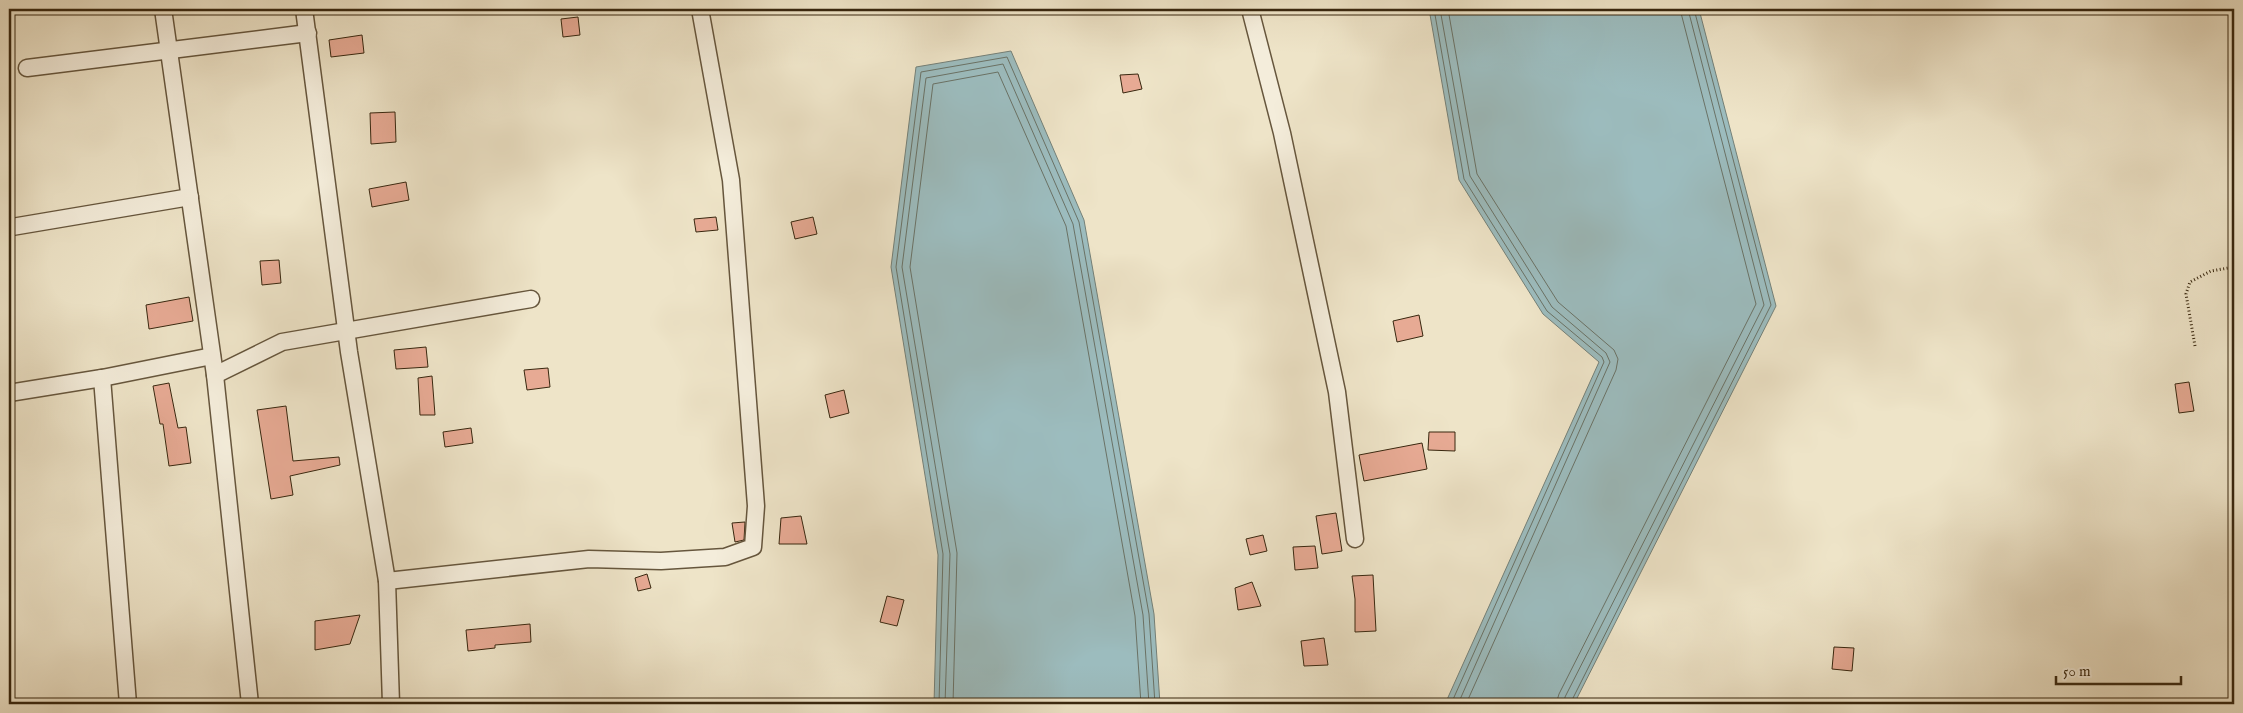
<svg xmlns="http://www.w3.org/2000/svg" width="2243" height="713" font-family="'IM FELL English',serif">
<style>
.green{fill:#b9c495;stroke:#787652}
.water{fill:#9cbcbe;stroke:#748078}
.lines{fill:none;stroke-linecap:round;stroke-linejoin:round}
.shore{stroke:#6a7266;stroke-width:1}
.building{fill:#e7aa94;stroke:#38270f}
.minor-casing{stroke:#66563d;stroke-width:19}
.path{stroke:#38270f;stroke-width:3;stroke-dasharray:1 2.5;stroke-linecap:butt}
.minor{stroke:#f4eddb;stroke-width:16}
</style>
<rect width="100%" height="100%" fill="#eee4c8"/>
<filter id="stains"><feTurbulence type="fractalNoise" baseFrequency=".004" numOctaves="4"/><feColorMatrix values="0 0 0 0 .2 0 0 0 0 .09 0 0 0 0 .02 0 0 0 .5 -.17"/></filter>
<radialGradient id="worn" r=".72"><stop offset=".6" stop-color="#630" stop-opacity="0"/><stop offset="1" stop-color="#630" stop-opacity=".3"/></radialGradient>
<path class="green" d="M9,654l5,50h-5z"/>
<g class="water">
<path d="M1429,9h270l77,297 -202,398h-129l154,-342 -56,-48 -84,-134z"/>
<path d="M1011,51l73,169 70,394 6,90h-226l4,-149 -47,-288 25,-200z"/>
</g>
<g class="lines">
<g class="shore">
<path d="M1434,9l30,170 83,132 55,46 2,5 -153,342"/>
<path d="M1440,9l30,167 82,131 54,46 4,9 -152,342"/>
<path d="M1448,9l29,165 81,128 56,48 4,9 -2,11 -150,334"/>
<path d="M939,704l4,-150 -47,-287 25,-195 86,-15 72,165 70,392 6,90"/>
<path d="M945,704l5,-150 -48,-287 24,-189 77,-14 70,160 70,391 6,89"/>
<path d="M953,704l4,-151 -47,-286 23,-183 65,-12 68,154 69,390 6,88"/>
<path d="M1556,704l3,-10 197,-390 -76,-295"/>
<path d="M1564,704l1,-7 199,-392 -76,-296"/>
<path d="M1570,704l201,-399 -77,-296"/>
</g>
</g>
<g class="building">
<path d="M578,17l2,18 -17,2 -2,-18z"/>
<path d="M362,35l2,18 -33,4 -2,-17z"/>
<path d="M1138,74l4,15 -19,4 -3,-18z"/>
<path d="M395,112l1,30 -25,2 -1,-31z"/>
<path d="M406,182l3,18 -37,7 -3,-18z"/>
<path d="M716,217l2,13 -22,2 -2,-13z"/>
<path d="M813,217l4,17 -22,5 -4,-17z"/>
<path d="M279,260l2,23 -19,2 -2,-24z"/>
<path d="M189,297l4,24 -44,8 -3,-24z"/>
<path d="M1419,315l4,21 -26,6 -4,-21z"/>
<path d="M426,347l2,20 -32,2 -2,-19z"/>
<path d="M548,368l2,19 -23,3 -3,-20z"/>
<path d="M432,376l3,39h-15l-2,-37z"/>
<path d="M2189,382l5,29 -15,2 -4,-29z"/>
<path d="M169,383l9,45 8,-1 5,36 -22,3 -6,-42h-3l-7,-38z"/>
<path d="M844,390l5,23 -19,5 -5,-23z"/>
<path d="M286,406l7,55 46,-4 1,8 -50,11 3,19 -22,4 -14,-89z"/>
<path d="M471,428l2,15 -28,4 -2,-15z"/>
<path d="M1429,432h26v19l-27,-1z"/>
<path d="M1422,443l5,26 -63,12 -5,-26z"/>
<path d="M1336,513l6,38 -20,3 -6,-38z"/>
<path d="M801,516l6,28h-28l2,-26z"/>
<path d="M745,522l-1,18 -9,2 -3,-19z"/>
<path d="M1263,535l4,16 -17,4 -4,-16z"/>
<path d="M1315,546l3,22 -23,2 -2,-23z"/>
<path d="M647,574l4,14 -13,3 -3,-13z"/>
<path d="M1373,575l3,56 -21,1v-33l-3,-23z"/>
<path d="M1252,582l9,24 -23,4 -3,-22z"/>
<path d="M887,596l17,4 -7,26 -17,-4z"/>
<path d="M360,615l-10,29 -35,6v-29z"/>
<path d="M530,624l1,18 -36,3v3l-27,3 -2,-21z"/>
<path d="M1324,638l4,27 -24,1 -3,-25z"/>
<path d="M1834,647l20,1 -2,23 -20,-2z"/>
</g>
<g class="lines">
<defs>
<g id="minor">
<path d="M163,9l52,366 35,329"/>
<path d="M304,9l45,343 38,229 4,123"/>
<path d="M1250,9l32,124 55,259 18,147"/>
<path d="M27,68l281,-35"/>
<path d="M12,227l178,-30"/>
<path d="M215,375l67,-33 249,-43"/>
<path d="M102,378l26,326"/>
<path d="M9,393l93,-15 110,-22"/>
<path d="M387,581l202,-22 72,2 64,-4 28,-10 3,-41 -25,-326 -31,-171"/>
</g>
</defs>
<use href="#minor" class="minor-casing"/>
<path class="path" d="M2195,346l-9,-52 4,-12 21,-11 23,-4"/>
<use href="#minor" class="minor"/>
</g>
<rect width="2243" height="713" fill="none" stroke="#eee4c8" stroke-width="30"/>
<rect x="10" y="10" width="2223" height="693" fill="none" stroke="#38270f" stroke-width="2.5"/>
<rect x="15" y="15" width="2213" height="683" fill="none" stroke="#38270f"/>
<path d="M2056 676v8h125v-8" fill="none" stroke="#38270f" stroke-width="2.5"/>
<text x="2063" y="676" font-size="15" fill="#38270f" stroke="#f4eddb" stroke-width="4" paint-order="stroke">50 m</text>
<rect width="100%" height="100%" filter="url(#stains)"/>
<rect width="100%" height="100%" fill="url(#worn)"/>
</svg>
